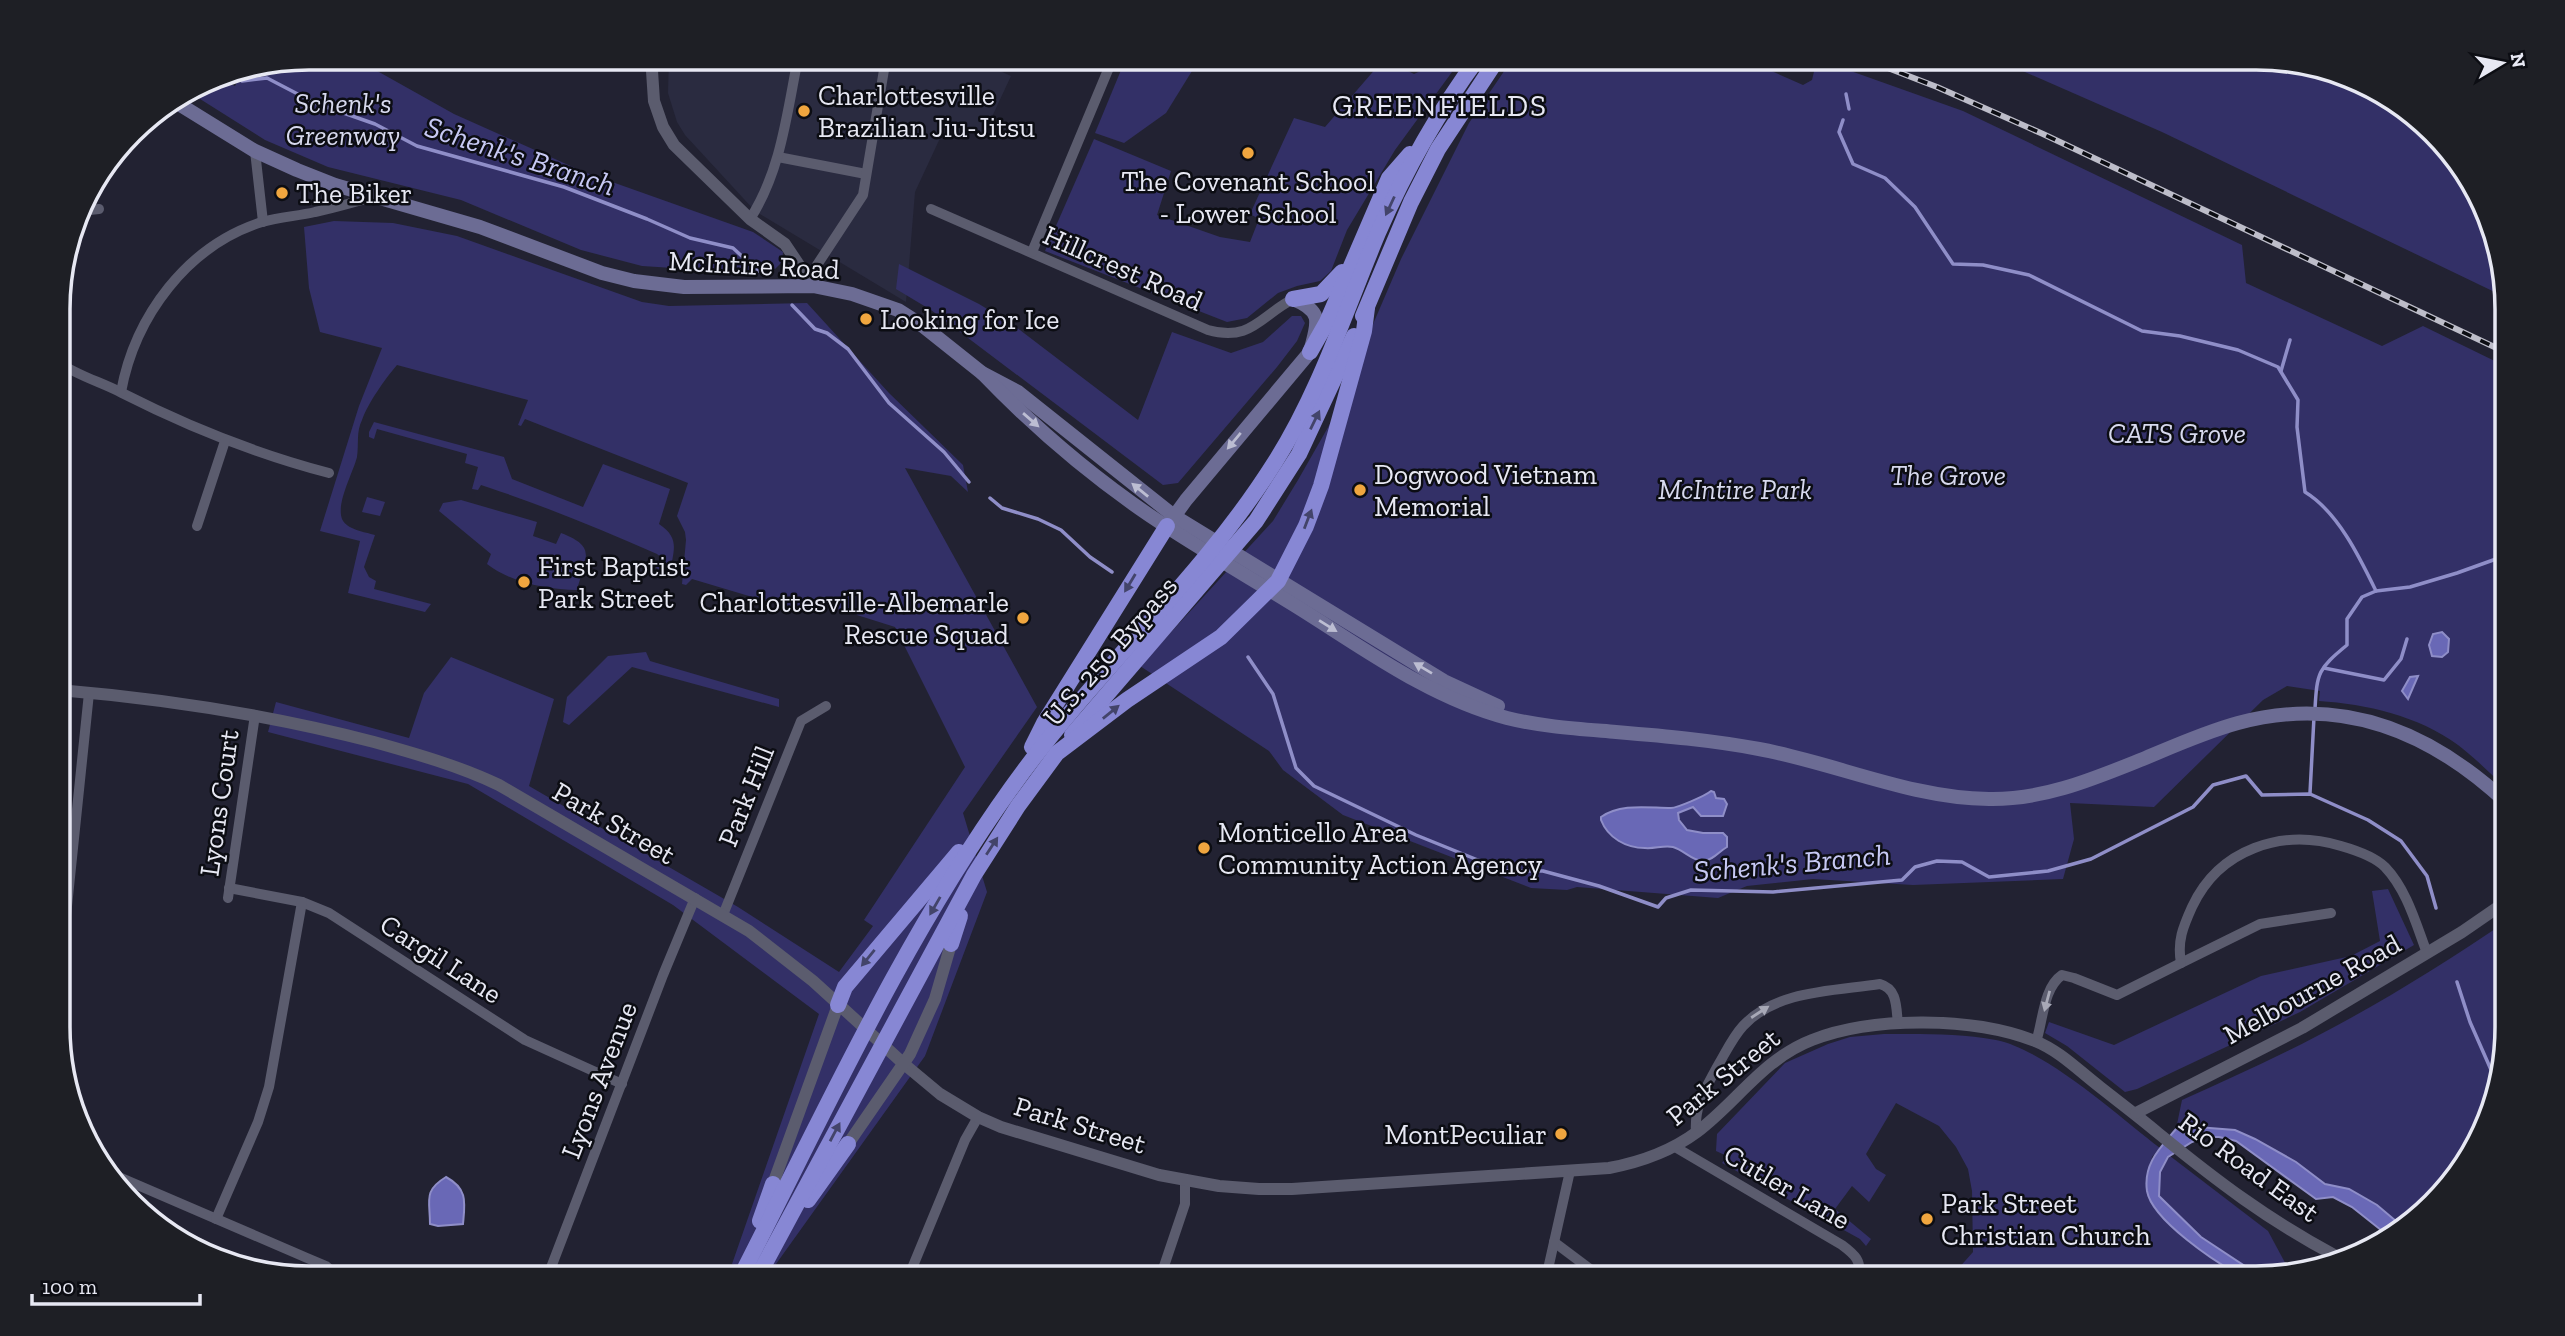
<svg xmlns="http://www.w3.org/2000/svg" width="2565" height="1336" font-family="'Zilla Slab',serif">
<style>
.built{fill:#2a2b40}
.green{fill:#333067}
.water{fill:#6968b6;stroke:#8f8ec8;stroke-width:2}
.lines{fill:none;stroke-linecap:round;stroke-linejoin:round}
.stream{stroke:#8f8ec8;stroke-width:3.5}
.minor{stroke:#5b5c6e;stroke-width:10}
.tertiary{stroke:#5b5c6e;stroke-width:12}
.secondary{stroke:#6c6c94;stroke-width:14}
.trunk{stroke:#8787d4;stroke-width:16}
.rail-casing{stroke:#bdbdc9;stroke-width:6}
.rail{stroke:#0c0d13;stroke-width:3.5;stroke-dasharray:10;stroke-linecap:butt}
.oneway{fill:#43446a}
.oneway2{fill:#bcbdd2}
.oneway3{fill:#a8a9b7}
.poi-dot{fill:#f0a63f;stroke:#0c0d13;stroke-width:2.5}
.labels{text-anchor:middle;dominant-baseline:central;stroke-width:5;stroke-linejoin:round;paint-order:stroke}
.poi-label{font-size:28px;fill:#e7e8f3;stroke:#0c0d13;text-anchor:start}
.park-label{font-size:28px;font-style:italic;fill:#d7d9ee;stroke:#0c0d13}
.street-label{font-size:28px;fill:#e7e8f3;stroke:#0c0d13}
.neighbourhood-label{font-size:30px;letter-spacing:2px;fill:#e7e8f3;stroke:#0c0d13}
.water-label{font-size:30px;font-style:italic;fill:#c7c9f4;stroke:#0c0d13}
.rim{fill:none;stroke:#e7e8f3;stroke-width:3.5}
</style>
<rect width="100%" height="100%" fill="#222232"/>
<path class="built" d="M669,58h303l39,18 -28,60 -35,-15 -33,71 -9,110 -151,-91 -70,-76 -8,-13 -9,-29z"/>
<g class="green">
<path d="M309,58h45l100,56 130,58 169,60 30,20 -1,10 -7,7 -55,2 -78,-5 -61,-16 -120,-50 -133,-33 -63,-27 -76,-48 24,-15 22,9 8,-15z"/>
<path d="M1126,58h74l-34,55 -42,30 -29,-10z"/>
<path d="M1201,58h40l-2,4 -13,6 -5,-5z"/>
<path d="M1513,58h229l61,27 9,-5 5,-21 146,52 279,134 4,38 136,63 41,-20 82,40 2,423c-16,-15 -32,-31 -49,-44 -39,-29 -92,-41 -139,-44l1,-10 -33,-5 -24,14 -109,107 -84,-4 4,36 -11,40 -150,6 -100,-6 -66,7 -29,12 -141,-11 -10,3 -36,-2 -188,-73 -60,-45 -14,-19 -129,-85 133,-145 25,-41 33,-58 70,-163 68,-136z"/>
<path d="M1993,58h263l111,26 98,85 40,108v20l-343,-165z"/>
<path d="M1384,59l30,15 26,-12 12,10 -57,78 -48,80 -16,41 -11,10 -23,5 -19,7 -31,25 -20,4 -182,-71 49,-112 77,32 -14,44 63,22 30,5 9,-23 -9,-5 44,-96 31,9z"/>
<path d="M334,221l59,2 64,13 185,66 27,4 138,-3 82,90 74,72 5,27 -17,-16 -46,-8 132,239 -74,106 24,79 -62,164 -159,222h-5l-29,-14 87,-250 -146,-109 -205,-121 -200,-52 8,-30 133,36 15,-45 27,-36 103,42 -25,87 209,121 101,65 34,-46 -9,-6 101,-153 -70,-140 -92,-29v14l-111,-33 -6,6 -4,-1 4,-44 -1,-8 -8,-16 11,-33 -163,-64 -4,7 -3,-1 10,-25 -131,-35c-12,14 -29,38 -35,55 -6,12 -3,24 -5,37 -4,16 -21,46 -15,62 5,11 23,13 33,16l-11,32 5,10 7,4 -2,8 57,15 -6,8 -77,-19 12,-52 -40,-10 39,-125 23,-58 -62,-16 -11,-44 -5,-61z"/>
<path d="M899,264l80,40 33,20 126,96 34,-88 59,21 32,-11 29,-26h9l4,7 -8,18 -20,26 -99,116 -15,2 -232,-175 -35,-21z"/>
<path d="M374,422l130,35 8,22 71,28 20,-43 67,25 -11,35c22,15 14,26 11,50l-14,-6 5,-11 -4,-3c-55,-24 -110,-47 -167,-66l-9,-3 -3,5 -6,-1 6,-22 -13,-4 2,-9 -90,-25 -3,10 -5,-2v-5z"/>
<path d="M367,497l18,5 -5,14 -18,-4z"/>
<path d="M461,500l76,22 -4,14 23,8 5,-11c37,14 24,25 16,57 -30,0 -67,-8 -90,-26l4,-10 -52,-43 4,-8z"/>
<path d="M646,652l4,9 129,38v8l-147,-40 -63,58 -6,-3 4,-25 41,-41z"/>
<path d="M2388,889l26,56 -114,67 -163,77 -12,3 -58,-46 -22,-13 4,-11 65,23 147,-69 90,-20 29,-15 -8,-50z"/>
<path d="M2507,921v106l-26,111 -78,89 -26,-22 -28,-16 -24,-5 -29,-22 -61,-32 -38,-3 -21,2 6,-29c56,-25 111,-50 165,-80 55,-30 108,-64 160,-99z"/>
<path d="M1884,1034c37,0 75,-1 112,6 50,10 122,76 164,108l-8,9 -5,33 97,88h-294l23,-26 -1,-61 -4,-22 -12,-22 -17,-21 -43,-23 -30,51 10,15 10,6 -17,27 -17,-16 -17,23 36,30 -5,7 -6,-7 -138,-76 5,-7 -11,-5 1,-17 68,-71 43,-19 22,-7z"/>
<path d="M2170,1156l98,75 22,41 -18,6h-9l-62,-41 -42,-41 1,-24z"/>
</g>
<g class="water">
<path d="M2442,632l7,7 -1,13 -6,5 -10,-1 -3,-11 4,-11z"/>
<path d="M2418,676l-10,23 -6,-8 8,-14z"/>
<path d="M1711,791l3,1 2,6 8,1 3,5 -4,12h-22l-8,-9 -15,6 1,7 8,10 16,3h20l4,4v10c-9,5 -13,13 -24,14 -11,0 -19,-11 -30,-14 -10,-2 -18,2 -28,1 -19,0 -37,-10 -44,-28v-3c20,-14 47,-9 70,-9 6,0 34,-12 40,-17z"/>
<path d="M2197,1127l38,3 20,9 41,23 29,22 24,5 28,16 26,22 -12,11 -39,-31 -19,-10 -17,2 -80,-58 -17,-4h-15l-12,5 -24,15 -8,15 -1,24 42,41 62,41c-6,0 -15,1 -21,-2 -26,-13 -90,-56 -95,-85 -4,-27 13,-43 29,-62z"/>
<path d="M446,1177c22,12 19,25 17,47l-25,2 -8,-2c0,-24 -7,-33 16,-47z"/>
</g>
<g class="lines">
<g class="stream">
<path d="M228,74l14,7 25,-3 48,25 60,21 42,22 147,41 83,32 43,19 43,10 25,23"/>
<path d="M1846,94l3,15"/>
<path d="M1843,120l-4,12 14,32 32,14 30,29 38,57 30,1 46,10 113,56 38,5 58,14 40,17 20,33 -1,27 8,65c33,20 55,66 71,99"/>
<path d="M792,305l23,24 12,4 21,16 41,54 55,49 25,30"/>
<path d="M2281,371l9,-31"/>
<path d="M990,498l12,10 36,11 23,11 29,27 22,15"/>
<path d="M1248,657l25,37 23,74 18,18 102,49 89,36h38l56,15 59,21 8,-9 25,-8 82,2 129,-12 13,-13 22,-6 25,1 27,15 59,-6 43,-12 102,-52 20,-22 33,-9 16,19 48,-1 58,26 33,21 26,35 9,32"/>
<path d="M2324,668l60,12 17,-21 6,-20"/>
<path d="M2315,709c2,-37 3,-40 32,-64v-26l15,-22 14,-6 34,-4 47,-14 39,-14 10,-12"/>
<path d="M2310,793l4,-76"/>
<path d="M2457,982l13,40 22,50v18"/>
</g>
<g class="minor">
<path d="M255,151l8,71"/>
<path d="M778,157l88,17"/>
<path d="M931,209l277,121c43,12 52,-14 85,-31"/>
<path d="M80,211l19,-2"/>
<path d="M750,219c31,-48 37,-106 48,-161"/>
<path d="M1032,252l81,-194"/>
<path d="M813,286l4,-21 46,-70 23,-137"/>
<path d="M58,362c20,14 43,20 64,31 67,34 134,61 207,80"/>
<path d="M121,392c14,-76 66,-146 141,-170 17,-5 36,-6 53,-10 20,-4 39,-10 58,-15"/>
<path d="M197,526l28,-85"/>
<path d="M59,626l2,64"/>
<path d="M229,888l73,14 27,11 196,127 97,44"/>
<path d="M228,898l27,-183"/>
<path d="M2331,913l-71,11 -79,39c-4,-22 2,-36 11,-56 27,-58 90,-79 149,-61 14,4 33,10 44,21 22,23 31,57 42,86"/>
<path d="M723,915l78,-194 25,-15"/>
<path d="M60,974l29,-281"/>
<path d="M2036,1042c7,-20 7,-54 26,-67l12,3 43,17 64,-32"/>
<path d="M1696,1133c-2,-27 9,-43 21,-66 8,-13 15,-29 26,-41 33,-36 92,-35 137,-42 18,5 16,24 18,40"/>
<path d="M1675,1147l167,98c12,9 21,16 16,33"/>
<path d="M105,1171l202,87 19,8 14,12"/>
<path d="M216,1219l42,-97 11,-35 33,-185"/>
<path d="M1554,1242l48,36"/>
<path d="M547,1278l116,-303 32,-77"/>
<path d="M908,1278l57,-138 13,-23"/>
<path d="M1160,1278l25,-74v-23"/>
<path d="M1546,1278l24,-107"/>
</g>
<g class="tertiary">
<path d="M654,58l-2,13 2,30 9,26 11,18 76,74 35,25 28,42"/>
<path d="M59,690c107,9 211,25 315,52 43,12 85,24 125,43l250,146 64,50 91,83 36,30 38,23 23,10 158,48 60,11 40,3h33l317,-21c32,-6 61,-16 88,-36 40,-30 66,-73 115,-92 61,-24 162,-23 223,1 25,10 44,30 65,46 19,15 39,30 58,46 59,48 110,87 178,123"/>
<path d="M2136,1113l166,-85 160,-96 45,-31"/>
<path d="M848,1144l62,-90 25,-55 16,-55"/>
<path d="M773,1184l65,-179"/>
</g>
<g class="secondary">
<path d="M174,101l81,50 42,19 38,15 145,42 122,46 32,8 50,6 129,-1 39,8 46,16 25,16 59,47 36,19 156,124 270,165 54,25"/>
<path d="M982,373c50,52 107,101 167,142 49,33 100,62 150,93 67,42 132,90 208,110 36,9 73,11 109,14 48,4 95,8 143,17 76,14 151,49 230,50 55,1 104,-20 154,-40 31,-13 62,-27 95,-36 104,-28 192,8 269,80"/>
<path d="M1170,522l16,-22 124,-148c7,-28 15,-40 -17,-53"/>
</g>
<g class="trunk">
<path d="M1293,299l28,-5 21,-22"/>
<path d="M1363,316l48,-114 27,-53 60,-91"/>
<path d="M1310,352l17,-30 62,-144 21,-24"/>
<path d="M1072,735l184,-214 43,-67 55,-118"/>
<path d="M1032,747l12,-24 123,-197"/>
<path d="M951,944l9,-28"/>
<path d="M838,1005l7,-18 114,-135"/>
<path d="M808,1200l40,-56"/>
<path d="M760,1221l13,-37"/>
<path d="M740,1278c85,-166 163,-339 272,-491 81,-114 189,-207 263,-325 45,-71 71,-153 103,-229 27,-62 60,-121 100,-175"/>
<path d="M757,1278l217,-403 44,-69 39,-53 70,-53 94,-63 57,-56 28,-55 15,-40 43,-155 3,-23"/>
</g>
<defs>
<path id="rail" d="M1862,58l75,29 106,47 462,218"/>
</defs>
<use href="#rail" class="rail-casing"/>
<use href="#rail" class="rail"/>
</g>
<defs><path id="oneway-solid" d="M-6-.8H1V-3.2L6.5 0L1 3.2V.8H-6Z" transform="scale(1.75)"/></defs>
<g class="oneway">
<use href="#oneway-solid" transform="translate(1390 206) rotate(115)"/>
<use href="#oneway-solid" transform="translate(1315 420) rotate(-64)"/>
<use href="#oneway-solid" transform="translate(1308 519) rotate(-69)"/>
<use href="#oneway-solid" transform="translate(1130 583) rotate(121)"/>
<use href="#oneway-solid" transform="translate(1111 712) rotate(-39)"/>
<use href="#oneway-solid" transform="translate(992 846) rotate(-57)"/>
<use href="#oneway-solid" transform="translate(935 906) rotate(120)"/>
<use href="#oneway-solid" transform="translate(868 958) rotate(129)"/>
<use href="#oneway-solid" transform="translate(835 1132) rotate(-62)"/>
</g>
<g class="oneway2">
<use href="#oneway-solid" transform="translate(1031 420) rotate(41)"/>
<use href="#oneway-solid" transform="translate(1234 441) rotate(130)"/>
<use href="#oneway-solid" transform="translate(1140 490) rotate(-141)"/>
<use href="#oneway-solid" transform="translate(1328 626) rotate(32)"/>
<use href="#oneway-solid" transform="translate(1423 668) rotate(-149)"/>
</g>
<g class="oneway3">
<use href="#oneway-solid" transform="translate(2047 1001) rotate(105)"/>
<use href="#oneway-solid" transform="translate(1760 1012) rotate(-33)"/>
</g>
<g class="poi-dot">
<circle cx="804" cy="111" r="7"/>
<circle cx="1248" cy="153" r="7"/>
<circle cx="282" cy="193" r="7"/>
<circle cx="866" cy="319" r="7"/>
<circle cx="1360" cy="490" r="7"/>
<circle cx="524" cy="582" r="7"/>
<circle cx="1023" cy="618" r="7"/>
<circle cx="1204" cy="848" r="7"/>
<circle cx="1561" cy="1134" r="7"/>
<circle cx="1927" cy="1219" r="7"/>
</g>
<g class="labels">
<g class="poi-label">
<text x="818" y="95">Charlottesville<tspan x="818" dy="32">Brazilian Jiu-Jitsu</tspan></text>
<text x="1248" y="181" text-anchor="middle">The Covenant School<tspan x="1248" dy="32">- Lower School</tspan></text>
<text x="296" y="193">The Biker</text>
<text x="880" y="319">Looking for Ice</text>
<text x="1374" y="474">Dogwood Vietnam<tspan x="1374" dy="32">Memorial</tspan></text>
<text x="538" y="566">First Baptist<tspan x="538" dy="32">Park Street</tspan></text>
<text x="1009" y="602" text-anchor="end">Charlottesville-Albemarle<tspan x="1009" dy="32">Rescue Squad</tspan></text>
<text x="1218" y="832">Monticello Area<tspan x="1218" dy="32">Community Action Agency</tspan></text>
<text x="1547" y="1134" text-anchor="end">MontPeculiar</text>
<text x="1941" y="1203">Park Street<tspan x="1941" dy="32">Christian Church</tspan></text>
</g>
<g class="park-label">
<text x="343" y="103">Schenk's<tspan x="343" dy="32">Greenway</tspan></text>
<text x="2177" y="433">CATS Grove</text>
<text x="1948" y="475">The Grove</text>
<text x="1735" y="489">McIntire Park</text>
</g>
<g class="street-label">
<text transform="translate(754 265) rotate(3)">McIntire Road</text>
<text transform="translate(1123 268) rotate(24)">Hillcrest Road</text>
<text transform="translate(1110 651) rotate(-49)">U.S. 250 Bypass</text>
<text transform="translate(746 796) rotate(-68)">Park Hill</text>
<text transform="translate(219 803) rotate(-82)">Lyons Court</text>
<text transform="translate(614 823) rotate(30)">Park Street</text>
<text transform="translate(441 959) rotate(33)">Cargil Lane</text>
<text transform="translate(2312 989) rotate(-29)">Melbourne Road</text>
<text transform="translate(1723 1077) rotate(-39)">Park Street</text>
<text transform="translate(599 1080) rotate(-69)">Lyons Avenue</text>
<text transform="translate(1080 1125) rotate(17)">Park Street</text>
<text transform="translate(2249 1167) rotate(36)">Rio Road East</text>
<text transform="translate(1787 1187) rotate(30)">Cutler Lane</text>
</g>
<g class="neighbourhood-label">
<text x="1440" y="106">GREENFIELDS</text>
</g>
<g class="water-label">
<text transform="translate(520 156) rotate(18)">Schenk's Branch</text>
<text transform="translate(1792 863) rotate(-5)">Schenk's Branch</text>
</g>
</g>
<path d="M0 0H2565V1336H0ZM309 70H2256A239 239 0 0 1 2495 309V1027A239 239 0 0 1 2256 1266H309A239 239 0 0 1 70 1027V309A239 239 0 0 1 309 70Z" fill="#1e1f25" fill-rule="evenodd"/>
<path class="rim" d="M309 70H2256A239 239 0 0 1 2495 309V1027A239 239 0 0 1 2256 1266H309A239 239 0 0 1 70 1027V309A239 239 0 0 1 309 70Z"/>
<g transform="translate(2502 63) rotate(80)" stroke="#0c0d13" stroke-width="5" paint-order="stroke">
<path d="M0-5L12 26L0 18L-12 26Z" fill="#e7e8f3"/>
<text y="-10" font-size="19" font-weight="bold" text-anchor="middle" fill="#e7e8f3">N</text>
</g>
<path d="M32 1294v10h168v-10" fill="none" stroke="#e7e8f3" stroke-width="3.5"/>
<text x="42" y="1294" font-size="21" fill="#e7e8f3" stroke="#0c0d13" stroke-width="5" paint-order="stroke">100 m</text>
</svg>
